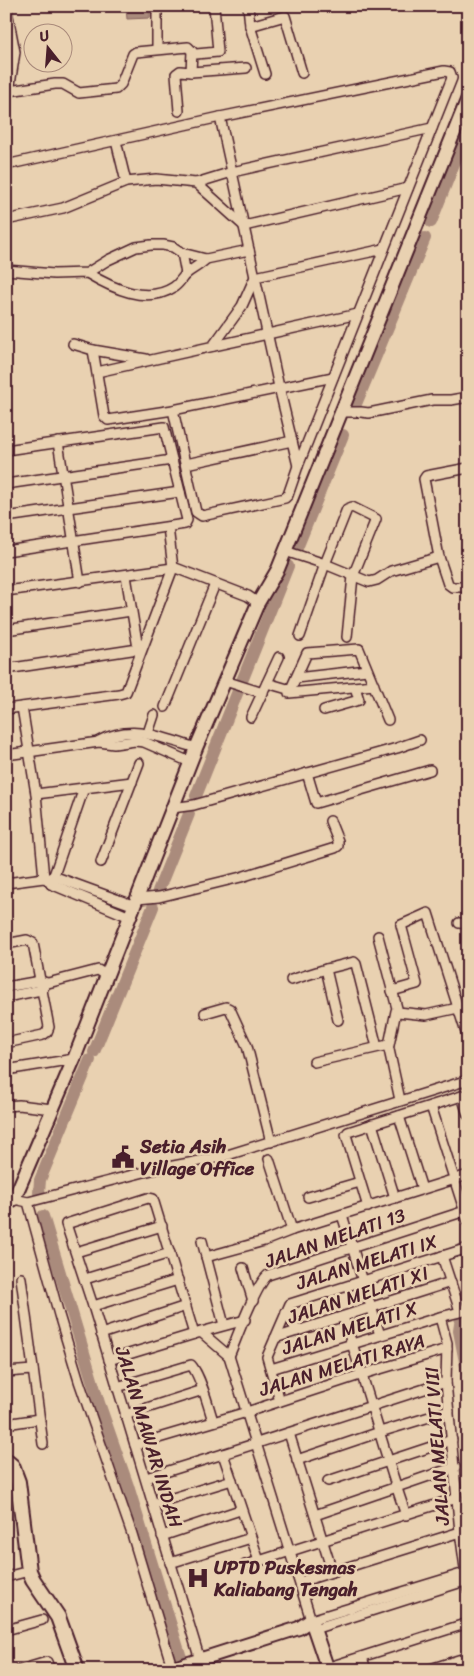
<svg xmlns="http://www.w3.org/2000/svg" width="474" height="1676" font-family="Sriracha,sans-serif">
<style>
.water{fill:#aa8b7c;stroke:#84605c}
.lines{fill:none;stroke-linecap:round;stroke-linejoin:round}
.river{stroke:#aa8b7c;stroke-width:12}
.street-casing{stroke:#4a1f2b;stroke-width:12}
.secondary-casing{stroke:#4a1f2b;stroke-width:16}
.primary-casing{stroke:#4a1f2b;stroke-width:18}
.street{stroke:#e9d1b1;stroke-width:9}
.secondary{stroke:#e9d1b1;stroke-width:12}
.primary{stroke:#e9d1b1;stroke-width:14}
.labels{text-anchor:middle;dominant-baseline:central;stroke-width:5;stroke-linejoin:round;paint-order:stroke}
.poi-label{font-size:19px;font-weight:bold;fill:#4a1f2b;stroke:#e9d1b1;text-anchor:start}
.street-label{font-size:19px;fill:#4a1f2b;stroke:#e9d1b1}
</style>
<rect width="100%" height="100%" fill="#e9d1b1"/>
<filter id="ink" filterUnits="userSpaceOnUse"><feTurbulence type="fractalNoise" baseFrequency=".02" numOctaves="2"/><feDisplacementMap in="SourceGraphic" scale="10" xChannelSelector="R" yChannelSelector="G"/><feConvolveMatrix kernelMatrix="1 2 1 2 8 2 1 2 1" color-interpolation-filters="sRGB"/></filter>
<g filter="url(#ink)">
<path class="water" d="M150,6v12l-23,1 -1,-11z"/>
<g class="lines">
<g class="river">
<path d="M431,222l37,-94"/>
<path d="M356,404l69,-166"/>
<path d="M297,548l46,-113"/>
<path d="M196,796l92,-230"/>
<path d="M158,891l31,-77"/>
<path d="M94,1052l59,-145"/>
<path d="M39,1193l1,-13 50,-120"/>
<path d="M43,1216l56,187 29,83 54,175"/>
<path d="M468,1316l-7,2 -2,13 9,46"/>
</g>
<defs>
<g id="street">
<path d="M248,6l2,20 15,48"/>
<path d="M250,26l35,-10 17,57"/>
<path d="M157,49v-43"/>
<path d="M196,54l22,-2 -4,-46"/>
<path d="M191,72l55,-4"/>
<path d="M9,91l46,-7h8l16,9 37,-4 5,-5 12,-30 3,-2 52,-5 4,4 -1,21 -11,-1 -4,3 3,37"/>
<path d="M6,92l3,-1 6,-39 -9,-46"/>
<path d="M220,117l59,270 19,79"/>
<path d="M116,141l10,41"/>
<path d="M6,165l214,-48 224,-46 6,1 2,6 -154,388 -10,29 -3,3 -83,18 -6,-4 -23,-102"/>
<path d="M196,183l36,-11 200,-44"/>
<path d="M6,220l57,-12 63,-26 30,-3 40,4 48,43 164,-38"/>
<path d="M182,253l4,21"/>
<path d="M206,259l43,-9"/>
<path d="M6,270l48,4 33,-1 21,-13 28,-13 15,-2h12l10,2 9,6 24,6c-6,6 -12,9 -19,14 -5,4 -7,10 -13,14 -27,18 -62,1 -87,-14"/>
<path d="M73,344l20,6 53,9"/>
<path d="M213,346l29,-40 13,-29 129,-28"/>
<path d="M93,350l11,66 4,4 65,-10 160,-33"/>
<path d="M97,372l261,-58"/>
<path d="M341,412h20l8,1 63,-13h19l17,-3"/>
<path d="M58,442l22,140"/>
<path d="M6,450l158,-23 23,93 -2,4 -179,27"/>
<path d="M186,464l106,-23"/>
<path d="M468,468l-42,8 -2,3 15,78 9,27 4,3h16"/>
<path d="M6,484l166,-24"/>
<path d="M6,517l174,-25"/>
<path d="M285,551l40,13 44,18 8,-2 14,-9 48,-14"/>
<path d="M173,567l75,29 10,7"/>
<path d="M126,576l13,78"/>
<path d="M6,591l167,-23"/>
<path d="M6,630l125,-19"/>
<path d="M300,636l25,-72 22,-55 5,-2 24,12 -23,57 -6,61"/>
<path d="M6,669l132,-20"/>
<path d="M296,678l71,-8"/>
<path d="M225,681l38,12"/>
<path d="M267,683l24,7"/>
<path d="M374,685l-85,8 18,-40 52,-4 29,71"/>
<path d="M22,707l14,87 8,84"/>
<path d="M165,707l50,-123"/>
<path d="M6,709l113,-15 7,-2 47,-124 -5,-41"/>
<path d="M324,710l35,-10 -4,-13"/>
<path d="M251,717l28,-60"/>
<path d="M148,733l6,-18"/>
<path d="M99,741c35,-18 63,-3 97,7"/>
<path d="M6,755l93,-13 15,2 21,-3 9,1 46,20"/>
<path d="M307,773l9,30 114,-33"/>
<path d="M36,794l96,-12"/>
<path d="M172,808l22,-3 203,-57 23,-8"/>
<path d="M101,862l38,-99"/>
<path d="M50,878l3,-2 82,30"/>
<path d="M6,883l38,-5 3,1 4,5 79,33"/>
<path d="M51,884l33,-96"/>
<path d="M137,899l22,-2 82,-20 94,-29 3,-2v-5l-8,-20"/>
<path d="M459,923l9,1"/>
<path d="M378,936l20,76 28,3 32,-7"/>
<path d="M6,944l21,-4 6,3 16,84 -2,5 -4,3 -37,8"/>
<path d="M291,980l35,-11"/>
<path d="M6,987l34,-6 8,2 50,-13 8,5"/>
<path d="M392,991l25,-7 -16,-59 27,-12 40,126"/>
<path d="M6,997l35,-7 3,-3"/>
<path d="M205,1013l21,-6 4,2 17,37 24,96"/>
<path d="M338,1020l-12,-51 28,-7 2,2 21,83"/>
<path d="M389,1045l7,-34"/>
<path d="M314,1062l74,-17 12,55"/>
<path d="M6,1070l68,-11"/>
<path d="M462,1096l6,19"/>
<path d="M6,1106l13,-1 33,4"/>
<path d="M431,1106l37,116"/>
<path d="M399,1116l23,73"/>
<path d="M372,1124l23,74"/>
<path d="M269,1159l23,71 176,-55"/>
<path d="M308,1197l52,-15"/>
<path d="M14,1199l14,3 124,-32 69,-13 247,-77"/>
<path d="M28,1202l31,113 20,66 53,153 41,136"/>
<path d="M368,1207l-22,-72 2,-3 120,-38"/>
<path d="M342,1215l38,120"/>
<path d="M202,1241l22,84"/>
<path d="M76,1252l86,-26"/>
<path d="M442,1256l18,55"/>
<path d="M206,1257l58,-16 28,-11"/>
<path d="M243,1268l10,33"/>
<path d="M21,1278l22,166"/>
<path d="M85,1279l85,-26"/>
<path d="M93,1306l85,-26"/>
<path d="M286,1312l11,19"/>
<path d="M343,1317c23,65 40,133 63,198"/>
<path d="M440,1317l7,26 -1,39 14,150 8,58"/>
<path d="M201,1332l44,-12"/>
<path d="M101,1334l85,-28"/>
<path d="M194,1334l-41,-135 -5,-1 -82,26 27,82 110,364"/>
<path d="M275,1338l176,-56"/>
<path d="M229,1356l82,264 157,-48"/>
<path d="M229,1356c8,-18 26,-70 39,-81l200,-65"/>
<path d="M109,1360l92,-28 28,24"/>
<path d="M271,1369l169,-52 28,-7"/>
<path d="M6,1372l27,-2"/>
<path d="M446,1382l-223,72 36,107 198,-63"/>
<path d="M117,1387l74,-22c9,9 18,43 22,56"/>
<path d="M280,1401l-13,-44 23,-53 178,-56"/>
<path d="M125,1415l78,-25"/>
<path d="M6,1424l33,-5"/>
<path d="M289,1433l43,138"/>
<path d="M135,1445l112,-33 116,-38 84,-25"/>
<path d="M297,1460l83,-28 69,-21"/>
<path d="M146,1478l77,-24"/>
<path d="M328,1481l124,-41"/>
<path d="M153,1504l79,-24"/>
<path d="M315,1515l140,-48"/>
<path d="M162,1536l78,-26"/>
<path d="M170,1563l81,-25"/>
<path d="M245,1565l14,-4"/>
<path d="M6,1577l23,-6"/>
<path d="M300,1582l160,-50"/>
<path d="M314,1629l154,-49"/>
<path d="M6,1630l36,-10"/>
<path d="M362,1657l4,13"/>
<path d="M323,1669l145,-46"/>
<path d="M20,1670l27,-8 3,8"/>
<path d="M427,1670l41,-13"/>
</g>
<g id="secondary">
<path d="M6,1204l8,-5 60,-140 122,-311 62,-145 20,-34 190,-471"/>
<path d="M167,1670l132,-42 12,-8 17,50"/>
</g>
<path id="primary" d="M6,1461l6,5 6,16 11,89 4,9 25,37 19,53"/>
</defs>
<use href="#street" class="street-casing"/>
<use href="#secondary" class="secondary-casing"/>
<use href="#primary" class="primary-casing"/>
<use href="#street" class="street"/>
<use href="#secondary" class="secondary"/>
<use href="#primary" class="primary"/>
</g>
</g>
<defs>
<symbol id="civic-bare" viewBox="-9 -9 18 18"><path d="M-.6-6.5H3V-4.5H.6V-3L4-1V1h2V6H-6V1h2V-1L-.6-3ZM-1.2 2.5V6h2.4V2.5Z" fill="#4a1f2b" stroke="#e9d1b1" stroke-width="2.5" paint-order="stroke"/></symbol>
<symbol id="hospital-bare" viewBox="-9 -9 18 18"><path d="M-5-5h3v3.5h4V-5h3V5h-3V1.5h-4V5h-3Z" fill="#4a1f2b" stroke="#e9d1b1" stroke-width="2.5" paint-order="stroke"/></symbol>
</defs>
<g fill-rule="evenodd">
<use href="#civic-bare" x="107" y="1141" width="32" height="32"/>
<use href="#hospital-bare" x="182" y="1562" width="32" height="32"/>
</g>
<g class="labels">
<g class="poi-label">
<text x="140" y="1146">Setia Asih<tspan x="140" dy="22">Village Office</tspan></text>
<text x="214" y="1567">UPTD Puskesmas<tspan x="214" dy="22">Kaliabang Tengah</tspan></text>
</g>
<g class="street-label">
<text transform="translate(335 1238) rotate(-19)">JALAN MELATI 13</text>
<text transform="translate(367 1262) rotate(-17)">JALAN MELATI IX</text>
<text transform="translate(358 1295) rotate(-18)">JALAN MELATI XI</text>
<text transform="translate(350 1328) rotate(-17)">JALAN MELATI X</text>
<text transform="translate(342 1365) rotate(-17)">JALAN MELATI RAYA</text>
<text transform="translate(149 1437) rotate(73)">JALAN MAWAR INDAH</text>
<text transform="translate(437 1446) rotate(-94)">JALAN MELATI VIII</text>
</g>
</g>
<rect width="474" height="1676" fill="none" stroke="#e9d1b1" stroke-width="25"/>
<rect x="12" y="12" width="449" height="1651" fill="none" stroke="#4a1f2b" stroke-width="2" filter="url(#ink)"/>
<g transform="translate(48 48) rotate(343)"><circle r="24" fill="#e9d1b1" stroke="#a98a7b"/>
<path d="M0-4L9 19L0 12L-9 19Z" fill="#4a1f2b"/>
<text y="-8" font-size="14" font-weight="bold" text-anchor="middle" fill="#4a1f2b">U</text>
</g>
</svg>
